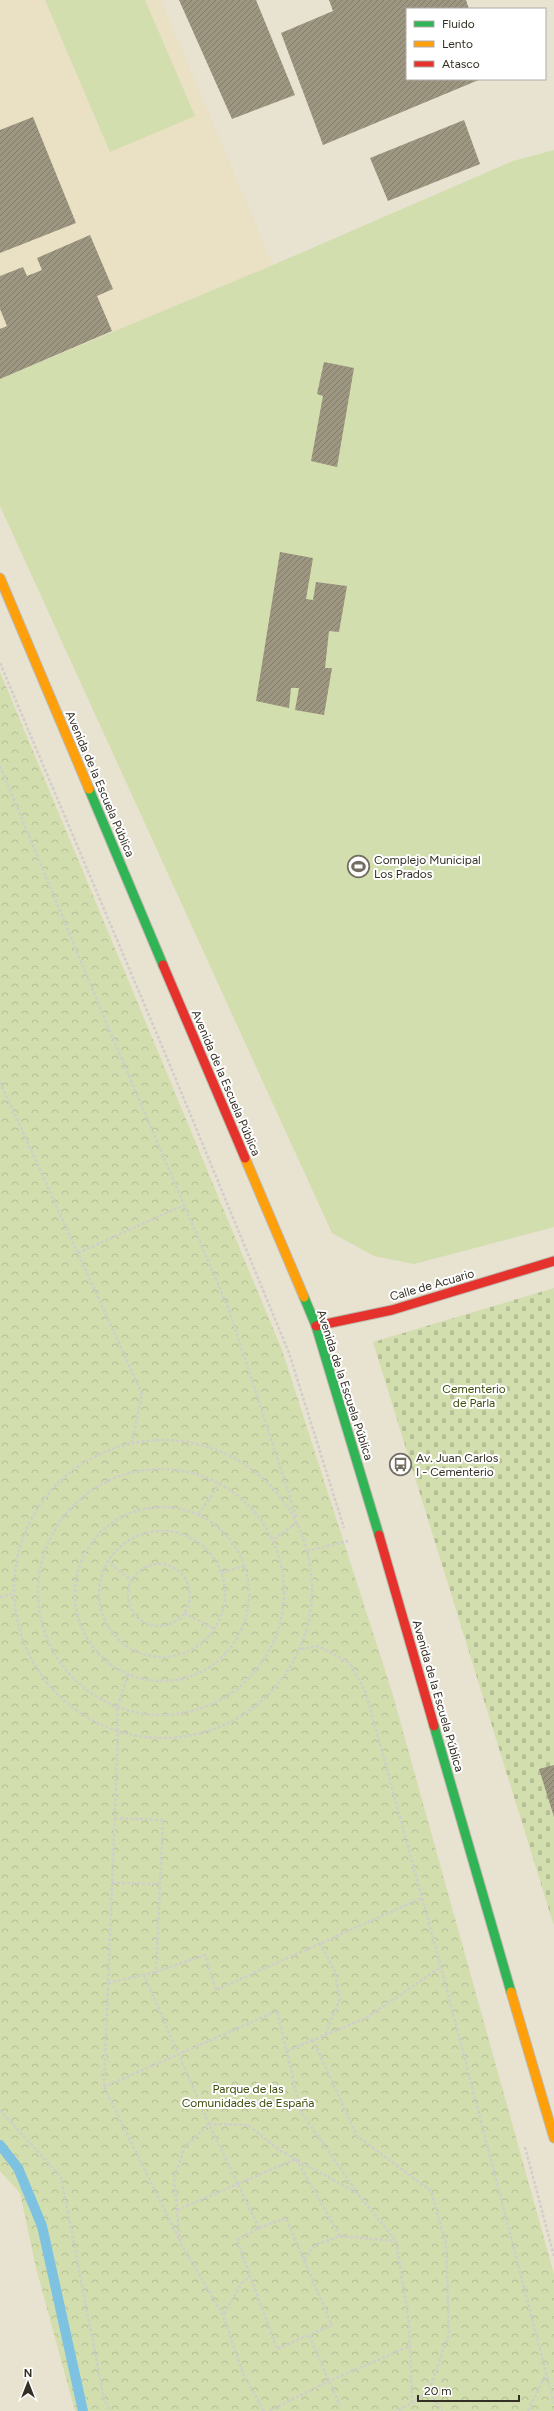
<svg xmlns="http://www.w3.org/2000/svg" width="554" height="2411" font-family="Figtree,sans-serif">
<style>
.built{fill:#eae0c4}
.green{fill:#d2dead}
.forest{fill:url(#forest-crowns)}
.cemetery{fill:url(#cemetery-stones)}
.lines{fill:none;stroke-linecap:round;stroke-linejoin:round}
.stream{stroke:#7ec2e2;stroke-width:10}
.building{fill:url(#building-hatch)}
.fast-casing{stroke:#bdb9ac;stroke-width:11}
.slow-casing{stroke:#bdb9ac;stroke-width:11}
.jam-casing{stroke:#bdb9ac;stroke-width:11}
.path{stroke:#d0ceca;stroke-width:2.5;stroke-dasharray:3 2;stroke-linecap:butt}
.fast{stroke:#30b455;stroke-width:9}
.slow{stroke:#ff9f0a;stroke-width:9}
.jam{stroke:#e5322d;stroke-width:9}
.labels{text-anchor:middle;dominant-baseline:central;stroke-width:4;stroke-linejoin:round;paint-order:stroke}
.street-label{font-size:12px;fill:#342f24;stroke:#fff}
.poi-label{font-size:12px;fill:#342f24;stroke:#fff;text-anchor:start}
.park-label{font-size:12px;fill:#3c4e0c;stroke:#fff}
</style>
<defs>
<pattern id="forest-crowns" width="20" height="18" patternUnits="userSpaceOnUse"><rect width="20" height="18" fill="#d2dead"/><path d="M2 6a3 3 0 1 1 6 0M12 15a3 3 0 1 1 6 0" fill="none" stroke="#b5bf95"/></pattern>
<pattern id="cemetery-stones" width="16" height="16" patternUnits="userSpaceOnUse"><rect width="16" height="16" fill="#d2dead"/><path d="M2 7V4a2 2 0 0 1 4 0v3zM10 15v-3a2 2 0 0 1 4 0v3z" fill="#b5bf95"/></pattern>
<pattern id="building-hatch" width="6" height="6" patternUnits="userSpaceOnUse"><rect width="6" height="6" fill="#9d9680"/><path d="M-1 1l2-2M0 6l6-6M5 7l2-2" fill="none" stroke="#817b69"/></pattern>
</defs>
<rect width="100%" height="100%" fill="#e8e2d1"/>
<path class="built" d="M0,0h161l112,265 -273,114z"/>
<g class="green">
<path d="M45,0h100l50,116 -85,36z"/>
<path d="M554,150v1077l-140,37 -40,-8 -42,-23 -332,-727v-127l273,-114 240,-104z"/>
</g>
<path class="forest" d="M0,672l282,678 110,342 162,582v137h-479l-39,-143 -16,-75 -20,-22z"/>
<path class="cemetery" d="M554,1288v638l-181,-584z"/>
<g class="lines">
<path class="stream" d="M0,2145l18,23 24,58 41,185"/>
</g>
<g class="building">
<path d="M179,0h77l39,95 -63,24z"/>
<path d="M329,0h137l3,9h-62v70h74l-158,66 -42,-112 52,-22z"/>
<path d="M33,117l43,106 -76,30v-123z"/>
<path d="M464,120l16,44 -92,37 -18,-43z"/>
<path d="M90,235l23,54 -16,7 15,35 -112,48v-50l7,-3 -7,-17v-33l23,-9 4,9 15,-6 -5,-12z"/>
<path d="M324,362l30,6 -17,99 -26,-6 12,-65 -6,-2z"/>
<path d="M280,552l33,6 -7,41 7,1 3,-18 31,4 -8,46 -10,-1 -4,37h7l-8,47 -29,-5 4,-22h-8l-2,20 -33,-7z"/>
<path d="M554,1765v52l-15,-48z"/>
</g>
<g class="lines">
<defs>
<g id="fast">
<path d="M89,789l74,176"/>
<path d="M304,1297l12,29 63,209"/>
<path d="M434,1726l77,266"/>
</g>
<g id="slow">
<path d="M0,578l89,211"/>
<path d="M245,1158l59,139"/>
<path d="M511,1992l43,146"/>
</g>
<g id="jam">
<path d="M163,965l82,193"/>
<path d="M316,1326l76,-16 162,-49"/>
<path d="M379,1535l55,191"/>
</g>
</defs>
<use href="#fast" class="fast-casing"/>
<use href="#slow" class="slow-casing"/>
<use href="#jam" class="jam-casing"/>
<g class="path">
<path d="M0,663l167,395 122,295 55,175"/>
<path d="M0,766l109,263 120,281 68,209"/>
<path d="M0,1082l142,312 -10,48"/>
<path d="M78,1253l106,-48"/>
<circle cx="163" cy="1589" r="149"/>
<circle cx="161" cy="1592" r="123"/>
<circle cx="162" cy="1594" r="87"/>
<path d="M199,1514l21,-31"/>
<circle cx="162" cy="1594" r="63"/>
<path d="M274,1539l24,-17"/>
<path d="M307,1551l41,-10"/>
<path d="M107,1561l24,19"/>
<circle cx="159" cy="1595" r="31"/>
<path d="M222,1572l24,-6"/>
<path d="M0,1597l12,-3"/>
<path d="M184,1613l31,16"/>
<path d="M301,1649l17,-3 32,17 16,30 75,274 113,436"/>
<path d="M128,1675l-11,33 1,24 -14,355 75,152"/>
<path d="M115,1818l48,2 -7,152 49,-17 11,35 206,-92"/>
<path d="M112,1883l48,1"/>
<path d="M320,1943l15,29 5,27 -15,36"/>
<path d="M144,1975l65,149 50,104 -22,12 40,109 32,-14 31,71"/>
<path d="M108,1983l48,-11"/>
<path d="M287,2051l26,-11"/>
<path d="M104,2087l173,-76 24,101 56,80"/>
<path d="M0,2110l61,67 43,222 6,12"/>
<path d="M525,2147l29,109"/>
<path d="M177,2210l119,-51 44,77 -25,9 -11,15"/>
<path d="M259,2228l27,-10 46,107 -23,10"/>
<path d="M340,2236l56,5"/>
<path d="M224,2314l17,-30 9,-8"/>
<path d="M429,2390l20,-56 -3,-90 -15,-53 -74,-55 -44,-96 53,-22 75,-51"/>
<path d="M412,2403l17,-13 13,21"/>
<path d="M264,2411l-20,-35 -21,-61 -43,-73 -6,-65 11,-30 24,-23 39,1 31,25 78,43 39,48 13,82 3,80 -16,8"/>
<path d="M269,2411l60,-30 81,-35"/>
<path d="M528,2411l18,-37"/>
</g>
<use href="#fast" class="fast"/>
<use href="#slow" class="slow"/>
<use href="#jam" class="jam"/>
</g>
<defs>
<symbol id="stadium-ring" viewBox="-11 -11 22 22"><circle r="9.5" fill="#fff" stroke="#736e61" stroke-width="1.5"/><path d="M0-5a6.5 5 0 1 0 0 10a6.5 5 0 1 0 0-10ZM-3.5-1.8h7v3.6h-7Z" fill="#736e61"/></symbol>
<symbol id="bus-ring" viewBox="-11 -11 22 22"><circle r="9.5" fill="#fff" stroke="#736e61" stroke-width="1.5"/><path d="M-5-6H5V4H4V6H2V4H-2V6H-4V4H-5ZM-3.5-4V0h7V-4ZM-3.5 1.2v1.5H-2V1.2ZM2 1.2v1.5H3.5V1.2Z" fill="#736e61"/></symbol>
</defs>
<g fill-rule="evenodd">
<use href="#stadium-ring" x="346" y="854" width="25" height="25"/>
<use href="#bus-ring" x="388" y="1452" width="25" height="25"/>
</g>
<g class="labels">
<g class="street-label">
<text transform="translate(100 784) rotate(67)">Avenida de la Escuela Pública</text>
<text transform="translate(226 1083) rotate(67)">Avenida de la Escuela Pública</text>
<text transform="translate(432 1285) rotate(-16)">Calle de Acuario</text>
<text transform="translate(345 1385) rotate(72)">Avenida de la Escuela Pública</text>
<text transform="translate(438 1696) rotate(74)">Avenida de la Escuela Pública</text>
</g>
<g class="poi-label">
<text x="374" y="860">Complejo Municipal<tspan x="374" dy="14">Los Prados</tspan></text>
<text x="416" y="1458">Av. Juan Carlos<tspan x="416" dy="14">I - Cementerio</tspan></text>
</g>
<g class="park-label">
<text x="474" y="1389">Cementerio<tspan x="474" dy="14">de Parla</tspan></text>
<text x="248" y="2089">Parque de las<tspan x="248" dy="14">Comunidades de España</tspan></text>
</g>
</g>
<rect x="406" y="8" width="140" height="72" fill="#ffffff" stroke="#aeaca7"/>
<rect x="414" y="21" width="20" height="6" fill="#30b455" stroke="#aeaca7"/>
<text x="442" y="28" font-size="12" fill="#342f24">Fluido</text>
<rect x="414" y="41" width="20" height="6" fill="#ff9f0a" stroke="#aeaca7"/>
<text x="442" y="48" font-size="12" fill="#342f24">Lento</text>
<rect x="414" y="61" width="20" height="6" fill="#e5322d" stroke="#aeaca7"/>
<text x="442" y="68" font-size="12" fill="#342f24">Atasco</text>
<g transform="translate(28 2383)" stroke="#ffffff" stroke-width="3" paint-order="stroke">
<path d="M0-3L7 15L0 10L-7 15Z" fill="#342f24"/>
<text y="-6" font-size="11" font-weight="bold" text-anchor="middle" fill="#342f24">N</text>
</g>
<path d="M418 2395v6h101v-6" fill="none" stroke="#342f24" stroke-width="2"/>
<text x="424" y="2395" font-size="12" fill="#342f24" stroke="#ffffff" stroke-width="3" paint-order="stroke">20 m</text>
</svg>
